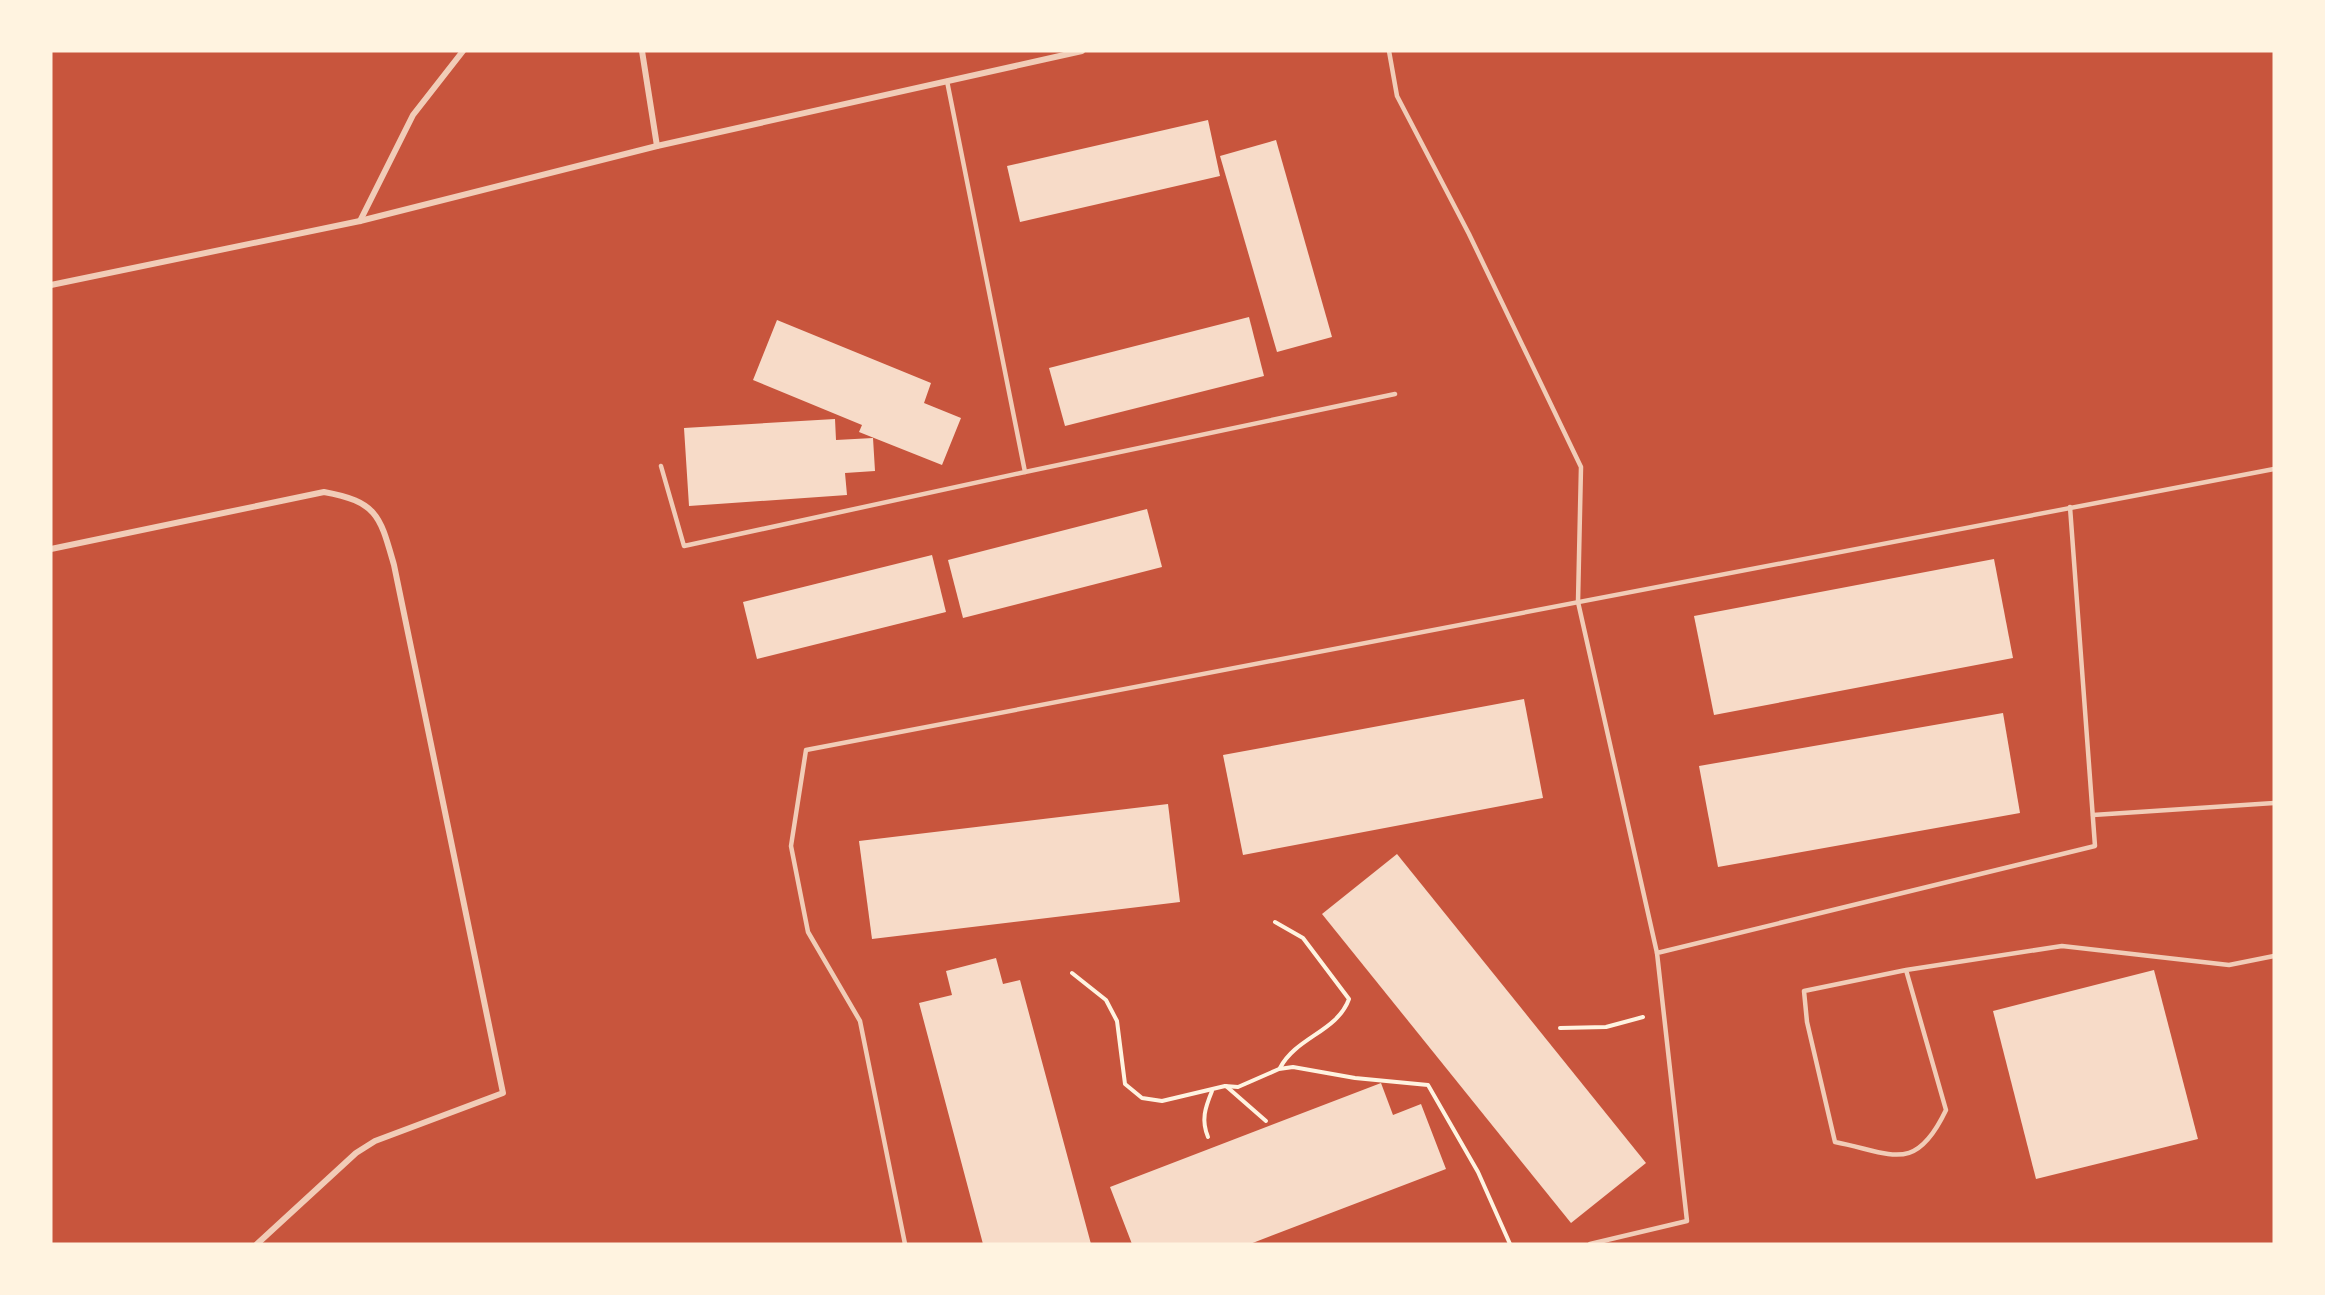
<svg xmlns="http://www.w3.org/2000/svg" width="2325" height="1295" font-family="'PT Sans',sans-serif">
<style>
.building{fill:#f7dbc8}
.lines{fill:none;stroke-linecap:round;stroke-linejoin:round}
.path{stroke:#fff3e0;stroke-width:4}
.service{stroke:#f1ccb7;stroke-width:4.5}
.minor{stroke:#f1ccb7;stroke-width:6}
</style>
<rect width="100%" height="100%" fill="#c8553d"/>
<g class="building">
<path d="M1208,120l12,56 -200,46 -13,-56z"/>
<path d="M1276,140l56,197 -55,15 -57,-196z"/>
<path d="M1249,317l15,59 -199,50 -16,-58z"/>
<path d="M777,320l154,63 -7,20 37,15 -19,47 -83,-33 3,-7 -109,-45z"/>
<path d="M835,419l1,21 37,-2 2,33 -30,2 2,22 -158,11 -5,-78z"/>
<path d="M1147,509l15,58 -199,51 -15,-58z"/>
<path d="M932,555l14,57 -189,47 -14,-57z"/>
<path d="M1994,559l19,99 -299,57 -20,-99z"/>
<path d="M1524,699l19,99 -300,57 -20,-100z"/>
<path d="M2003,713l17,100 -302,54 -19,-101z"/>
<path d="M1168,804l12,98 -308,37 -13,-98z"/>
<path d="M1397,854l249,309 -75,60 -249,-309z"/>
<path d="M996,958l7,26 17,-4 71,264h-108l-64,-241 33,-8 -6,-24z"/>
<path d="M2154,970l44,169 -162,40 -43,-168z"/>
<path d="M1381,1083l12,32 28,-11 25,65 -196,75h-118l-22,-57z"/>
</g>
<g class="lines">
<g class="path">
<path d="M1275,922l28,16 46,61c-12,33 -53,38 -69,69"/>
<path d="M1072,973l34,27 11,21 8,63 17,14 20,3 63,-15 13,1 41,-18 14,-2 62,11 73,7 50,87 32,72"/>
<path d="M1560,1028l46,-1 37,-10"/>
<path d="M1226,1086l40,35"/>
<path d="M1208,1137c-7,-17 -3,-29 4,-46"/>
</g>
<g class="service">
<path d="M1389,51l8,45 72,138 112,233 -3,135 79,351"/>
<path d="M661,466l23,80 341,-74 -78,-391"/>
<path d="M1025,472l370,-78"/>
<path d="M2093,815l181,-12"/>
<path d="M1906,970l40,140c-31,65 -54,43 -111,32l-28,-120 -3,-31 102,-21 156,-24 167,19 45,-9"/>
<path d="M905,1244l-45,-223 -52,-89 -17,-86 15,-96 1468,-281"/>
<path d="M1590,1244l97,-23 -30,-268 438,-107 -25,-339"/>
</g>
<g class="minor">
<path d="M642,51l15,95"/>
<path d="M360,221l53,-106 50,-64"/>
<path d="M51,285l309,-64 297,-75 425,-95"/>
<path d="M51,549l273,-57c54,10 56,24 70,73l109,528 -128,48 -19,12 -99,91"/>
</g>
</g>
<rect width="2325" height="1295" fill="none" stroke="#fff3e0" stroke-width="105"/>
</svg>
